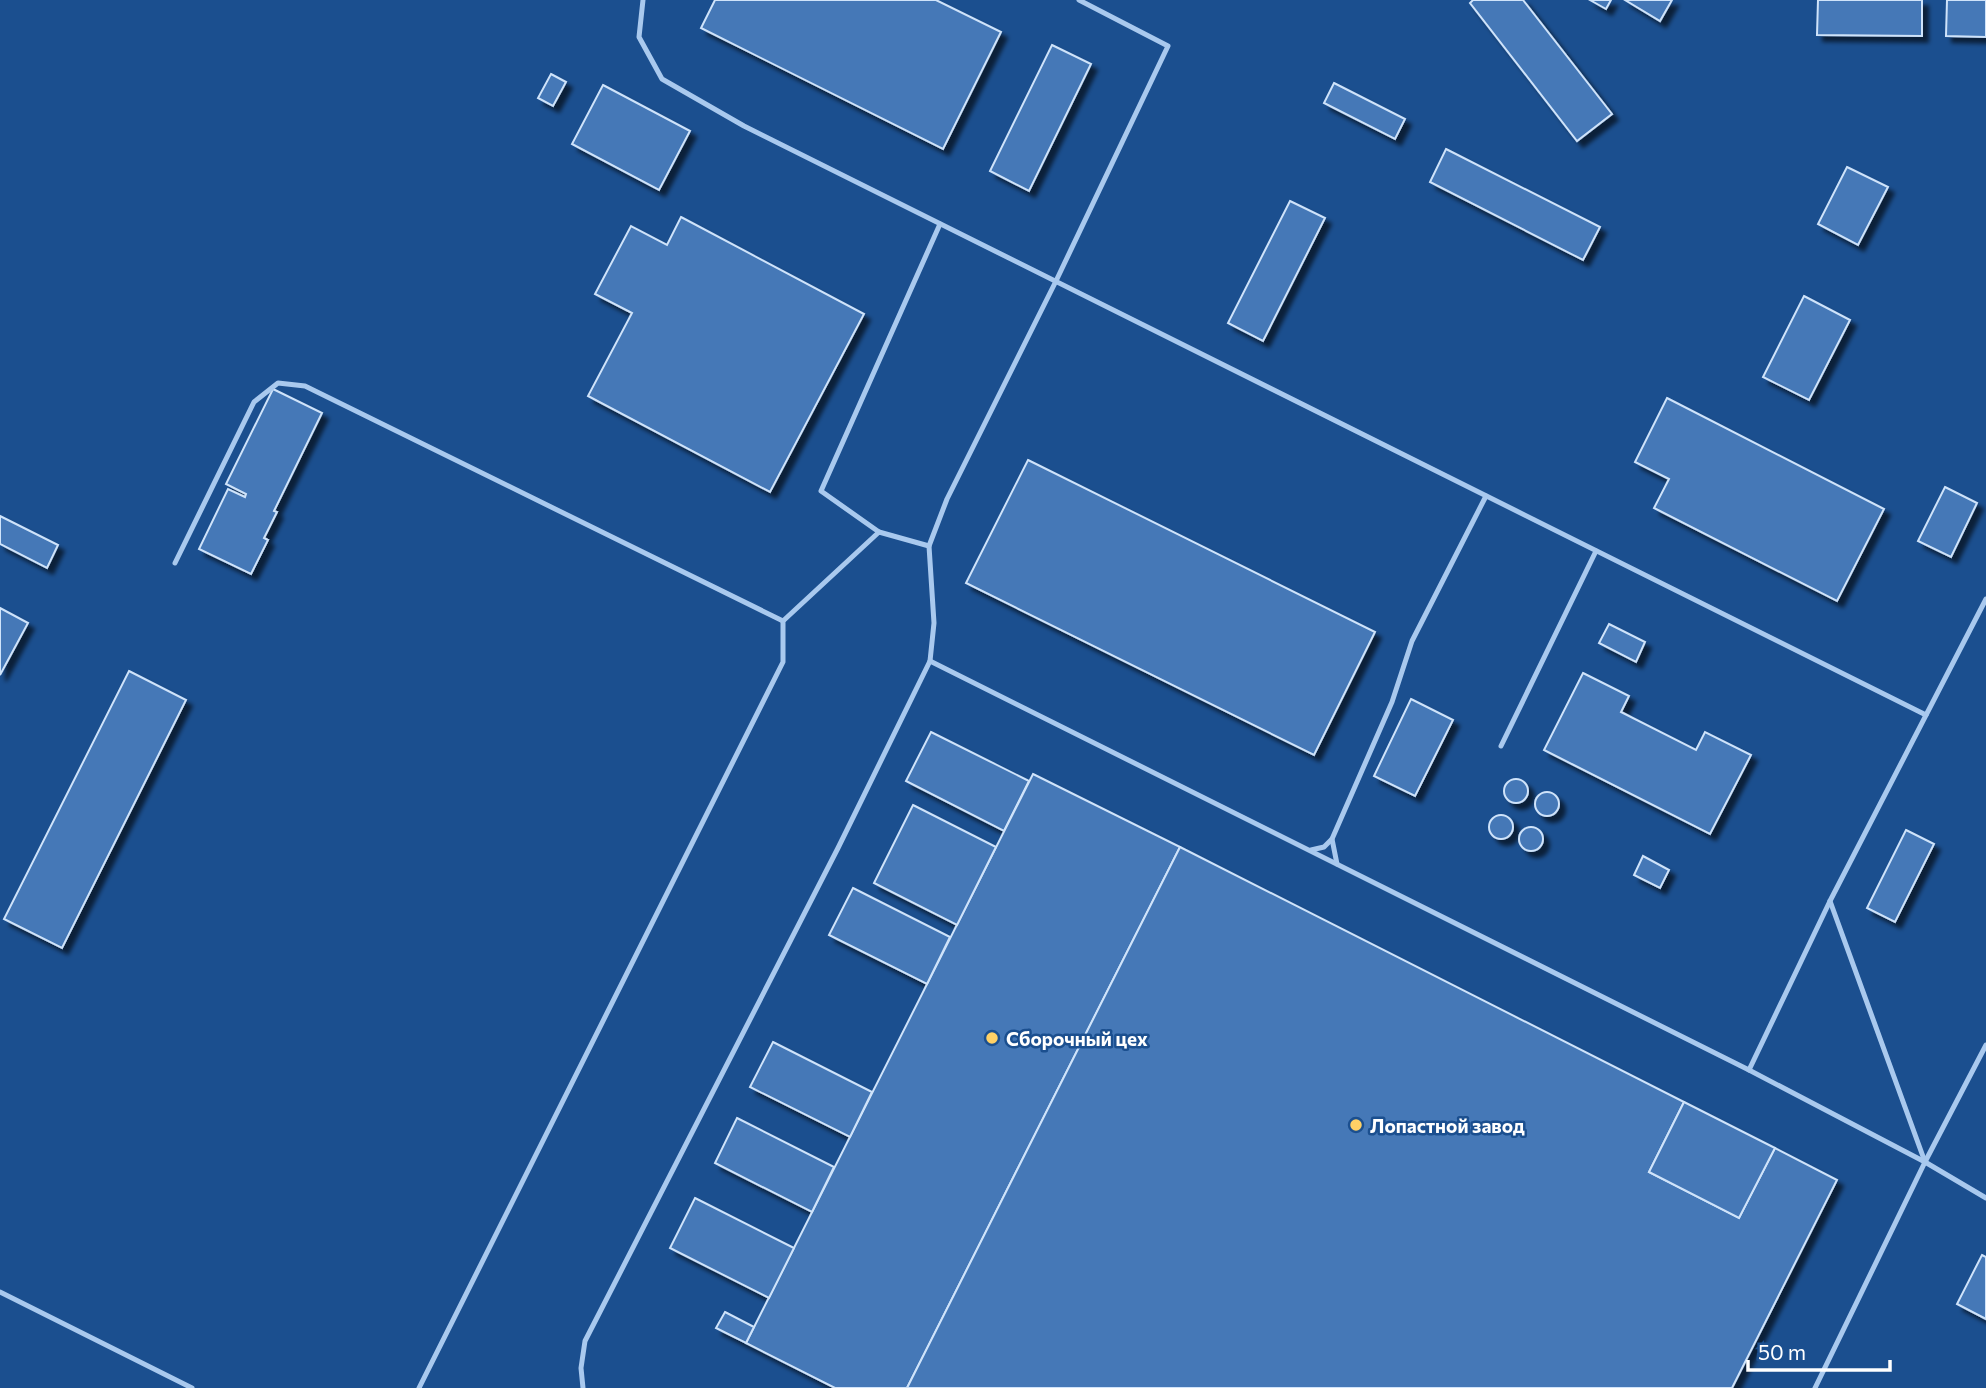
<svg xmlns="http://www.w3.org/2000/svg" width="1986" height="1388" font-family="Commissioner,sans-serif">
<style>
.building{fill:#4478b7;stroke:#cfe3fa;stroke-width:2;filter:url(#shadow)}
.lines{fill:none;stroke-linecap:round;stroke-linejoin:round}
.lane{stroke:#a9c9ee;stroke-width:5}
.poi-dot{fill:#ffd166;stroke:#1b4f8f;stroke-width:2.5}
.labels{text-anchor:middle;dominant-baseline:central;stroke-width:5;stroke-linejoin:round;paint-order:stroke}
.poi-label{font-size:19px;font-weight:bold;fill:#fff;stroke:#1b4f8f;text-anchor:start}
</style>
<defs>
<filter id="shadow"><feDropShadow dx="6" dy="6" stdDeviation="2" flood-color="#0009"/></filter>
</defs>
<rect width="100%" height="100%" fill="#1b4f8f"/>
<g class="building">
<path d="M715,0h221l65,32 -58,117 -242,-121z"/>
<path d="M1473,0h50l89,114 -35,27 -107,-138z"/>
<path d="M1590,0h21l-5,9z"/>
<path d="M1625,0h47l-12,21z"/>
<path d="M1818,0h104v36l-105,-1z"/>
<path d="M1947,0h39v37l-40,-1z"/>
<path d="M1052,45l39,19 -62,127 -39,-20z"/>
<path d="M551,74l15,8 -13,24 -15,-8z"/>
<path d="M1334,83l71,36 -10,20 -71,-36z"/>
<path d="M603,85l87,46 -31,59 -87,-46z"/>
<path d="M1446,149l154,78 -17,33 -153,-78z"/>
<path d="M1847,167l41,20 -30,58 -40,-21z"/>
<path d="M1290,201l35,17 -62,123 -35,-18z"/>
<path d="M681,217l183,97 -94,178 -182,-96 44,-83 -37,-19 36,-68 36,19z"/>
<path d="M1804,296l46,24 -41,80 -46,-23z"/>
<path d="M273,389l49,24 -48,98 3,1 -13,26 4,2 -17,34 -52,-25 29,-60 17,8 1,-3 -20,-10z"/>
<path d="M1667,398l217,111 -47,92 -183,-93 15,-29 -34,-17z"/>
<path d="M1028,460l347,172 -61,123 -348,-172z"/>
<path d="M1945,487l32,16 -26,54 -33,-16z"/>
<path d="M0,516l58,29 -11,23 -47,-24z"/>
<path d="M0,608l28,15 -28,52z"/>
<path d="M1609,624l36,18 -9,20 -37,-19z"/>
<path d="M129,671l57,29 -124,248 -58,-29z"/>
<path d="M1583,673l46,23 -8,16 75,38 9,-18 46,23 -41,79 -166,-84z"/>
<path d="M1411,699l42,21 -38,76 -41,-20z"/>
<path d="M931,732l98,49 -25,50 -98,-50z"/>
<path d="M1033,774l147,73 -273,541h-72l-89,-45z"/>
<circle cx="1516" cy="791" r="12"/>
<circle cx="1547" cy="804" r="12"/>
<path d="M913,805l83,42 -39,78 -83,-42z"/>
<circle cx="1501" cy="827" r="12"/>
<circle cx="1531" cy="839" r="12"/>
<path d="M1906,830l28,14 -39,78 -28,-14z"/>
<path d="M1180,847l504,255 -35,70 90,46 36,-70 62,32 -105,208h-825z"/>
<path d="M1643,856l26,14 -9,18 -26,-13z"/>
<path d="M853,888l97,49 -23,47 -98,-49z"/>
<path d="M773,1042l99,50 -22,45 -100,-50z"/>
<path d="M1684,1102l91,46 -36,70 -90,-46z"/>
<path d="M737,1118l97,49 -22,45 -97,-49z"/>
<path d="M695,1198l99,50 -25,50 -99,-50z"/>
<path d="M1982,1255l4,2v62l-29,-15z"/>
<path d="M725,1312l29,15 -8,16 -30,-15z"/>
</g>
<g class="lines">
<g class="lane">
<path d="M643,0l-4,37 23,42 82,47 1182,589"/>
<path d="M879,532l-58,-41 119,-267"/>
<path d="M175,563l79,-161 24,-19 27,3 478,235"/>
<path d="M930,661l819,409 176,92 61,36"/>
<path d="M1501,746l95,-195"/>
<path d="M1311,850l13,-3 8,-8"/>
<path d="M1337,864l-5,-25 60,-137 20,-61 74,-145"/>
<path d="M1830,901l95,261"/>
<path d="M1749,1070l81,-169 156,-302"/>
<path d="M0,1292l192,96"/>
<path d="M419,1388l364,-726v-41l96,-89 50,14"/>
<path d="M583,1388l-2,-20 4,-27 253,-493 92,-187 4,-38 -5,-77 18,-47 109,-218 112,-235 -89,-46"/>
<path d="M1815,1388l110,-226 61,-117"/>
</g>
</g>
<g class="poi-dot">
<circle cx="992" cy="1038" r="7"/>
<circle cx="1356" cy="1125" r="7"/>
</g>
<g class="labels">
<g class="poi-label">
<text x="1006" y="1038">Сборочный цех</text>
<text x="1370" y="1125">Лопастной завод</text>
</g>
</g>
<path d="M1748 1360v10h142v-10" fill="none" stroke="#ffffff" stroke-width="3.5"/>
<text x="1758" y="1360" font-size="21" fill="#ffffff" stroke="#1b4f8f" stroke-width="5" paint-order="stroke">50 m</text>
</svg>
